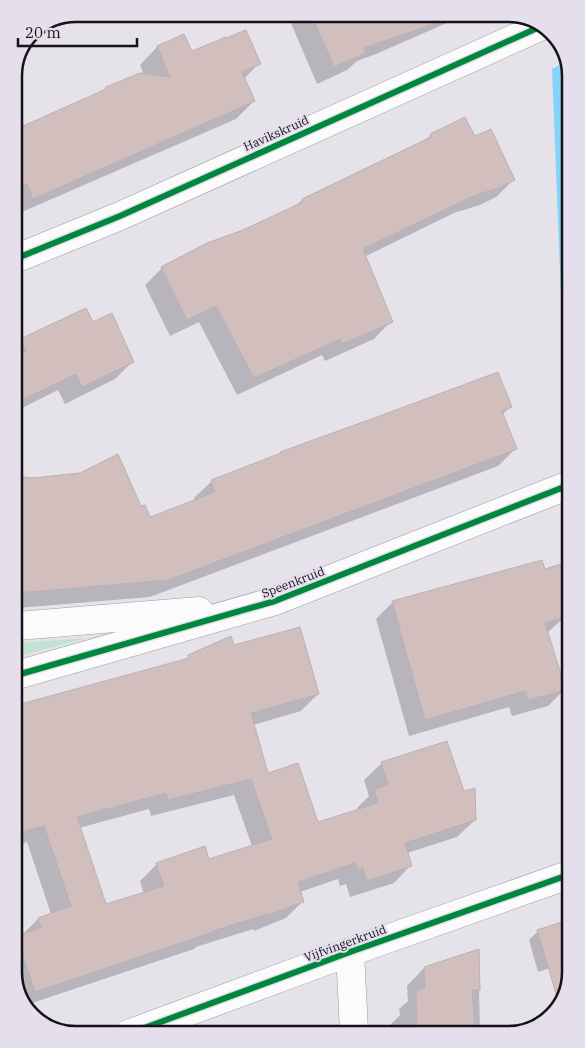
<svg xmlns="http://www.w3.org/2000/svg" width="585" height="1048" font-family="'IBM Plex Serif',serif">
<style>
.green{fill:#c1e4d2}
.water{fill:#85d3f9}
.shadow{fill:#0003;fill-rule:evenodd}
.building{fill:#d2bebd;stroke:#b7b3b6;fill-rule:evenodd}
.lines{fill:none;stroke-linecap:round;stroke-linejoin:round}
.minor-casing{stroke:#9e9ba1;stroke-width:29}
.minor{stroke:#fbfbfc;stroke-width:28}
.cycleway-casing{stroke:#e5deed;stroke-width:9}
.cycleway{stroke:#00873e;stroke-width:6}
.labels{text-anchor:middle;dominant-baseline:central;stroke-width:4;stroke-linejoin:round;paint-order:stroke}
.street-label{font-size:12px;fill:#151318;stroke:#e5deed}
.rim{fill:none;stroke:#151318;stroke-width:2.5}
</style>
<rect width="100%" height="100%" fill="#e5e2ea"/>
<path class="green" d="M87,638l-70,19v-14z"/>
<path class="water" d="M566,62l2,385h-1l-15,-378z"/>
<g class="shadow">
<path d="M287,14h184l-15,5 -80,35 -19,7 -10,9 -30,14z"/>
<path d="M157,47l102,16 -15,16 10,22 -18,18 -221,96 -1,-84 88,-39 4,-4 38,-13 -4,-10z"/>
<path d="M431,135l43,3 40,41 -18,18 -16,8 -26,8 -90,44 27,64 -17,18 -49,22 -3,-6 -85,40 -38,-73 -29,14 -25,-51 17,-17 132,-60 8,-8 122,-59z"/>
<path d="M92,324l41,37 -18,18 -50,25 -7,-14 -42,21 -1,-73 8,1z"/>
<path d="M510,407l-8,8 13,34 -17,17 -348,131 -133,11 -1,-130 17,2 107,28 9,10 46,-17 -1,-3 18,-17 67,-26 2,-2z"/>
<path d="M393,602l173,14 -19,17 18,56 -17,17 -36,10 -3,-9 -100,29 -33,-117z"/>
<path d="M233,646l85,48 -17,17 -48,14 14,50 50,49 41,-14 -1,-2 12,-12 -5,-16 18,-17 81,30 12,27 -18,17 -50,16 4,12 -17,18 -44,14 -4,-13 -6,2 -2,-7 -38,13 3,9 -17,17 -32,13 -1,-2 -57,18 -2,2 -168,56 -7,-9 -1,-60 4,-1 16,-16 13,-5 -24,-72 -9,3 -1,-138 168,-47 4,-4zM234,795l18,51 -43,14 -52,4 -17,17 4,13 -39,12 -26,-78 70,-19 2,7z"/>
<path d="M571,920v41l-33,11 -9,-32 9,-9z"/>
<path d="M478,951l2,79 -93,1v-3l13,-13 -1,-6 9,-8 -1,-15 17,-18z"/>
</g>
<g class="building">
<path d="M311,14h136l1,5 -84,29 2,5 -32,14z"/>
<path d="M246,30l15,34 -19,8 13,29 -222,98 -6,-15 -13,5v-59l92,-41v-2l34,-14 30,4 -13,-31 27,-12 8,17 34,-14v1z"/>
<path d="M465,117l10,19 16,-7 24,51 -17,8 -25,8 -110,53 30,73 -51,22 -2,-5 -86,39 -38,-72 -29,14 -26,-53 46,-24 36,-13 60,-28 -1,-3 129,-62 -1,-3z"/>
<path d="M86,308l7,14 19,-9 22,49 -52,25 -6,-13 -60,29 -1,-47 11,-5 -6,-12z"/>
<path d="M498,372l14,35 -10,4 15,38 -349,131 -151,13 -1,-117 17,2 47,-5 38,-19 23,52 4,-1 5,12 65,-25 -4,-12 70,-27 -1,-1 105,-38z"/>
<path d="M542,560l3,9 19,-6 3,54 -22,6 21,67 -38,10 -3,-9 -100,29 -33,-119z"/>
<path d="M300,627l19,67 -68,19 17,60 30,-10 20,59 60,-19 -4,-13 14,-5 -7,-23 66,-21 17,50 11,-3 1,32 -71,23 7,23 -45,15 -4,-13 -5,2 -3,-7 -57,19 6,20 -33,12 -1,-1 -57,18v1l-178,60 -17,-51v-6l23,-7 -3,-10 33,-12 -27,-80 -26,7 -1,-128 172,-47 -1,-3 43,-19 3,9zM251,779l21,60 -63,20 -4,-13 -49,17 8,23 -58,18 -29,-87 89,-24 2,7z"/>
<path d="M571,919v56l-11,32 -23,-77z"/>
<path d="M479,949l1,41h-8l3,40 -58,1 -1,-41 9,-2 -1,-21z"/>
</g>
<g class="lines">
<defs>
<g id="minor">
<path d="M15,259l105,-43 424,-191"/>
<path d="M17,626l182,-15"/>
<path d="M17,675l258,-74 294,-116"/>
<path d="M350,952l4,79"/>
<path d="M128,1034l222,-82 221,-78"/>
</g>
</defs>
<use href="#minor" class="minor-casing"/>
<use href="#minor" class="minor"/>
<defs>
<g id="cycleway">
<path d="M15,259l105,-43 424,-191"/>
<path d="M17,675l258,-74 294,-116"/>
<path d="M128,1034l222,-82 221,-78"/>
</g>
</defs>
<use href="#cycleway" class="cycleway-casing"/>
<use href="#cycleway" class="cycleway"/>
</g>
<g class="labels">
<g class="street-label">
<text transform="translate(276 133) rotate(-24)">Havikskruid</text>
<text transform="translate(293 582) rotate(-21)">Speenkruid</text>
<text transform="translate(345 943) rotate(-20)">Vijfvingerkruid</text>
</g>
</g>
<path d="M0 0H585V1048H0ZM76 22H508A54 54 0 0 1 562 76V972A54 54 0 0 1 508 1026H76A54 54 0 0 1 22 972V76A54 54 0 0 1 76 22Z" fill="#e5deed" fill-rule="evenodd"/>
<path class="rim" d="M76 22H508A54 54 0 0 1 562 76V972A54 54 0 0 1 508 1026H76A54 54 0 0 1 22 972V76A54 54 0 0 1 76 22Z"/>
<path d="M18 38v8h119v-8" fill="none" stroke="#151318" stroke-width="2.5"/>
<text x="25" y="38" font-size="15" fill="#151318" stroke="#e5deed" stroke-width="4" paint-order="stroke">20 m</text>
</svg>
